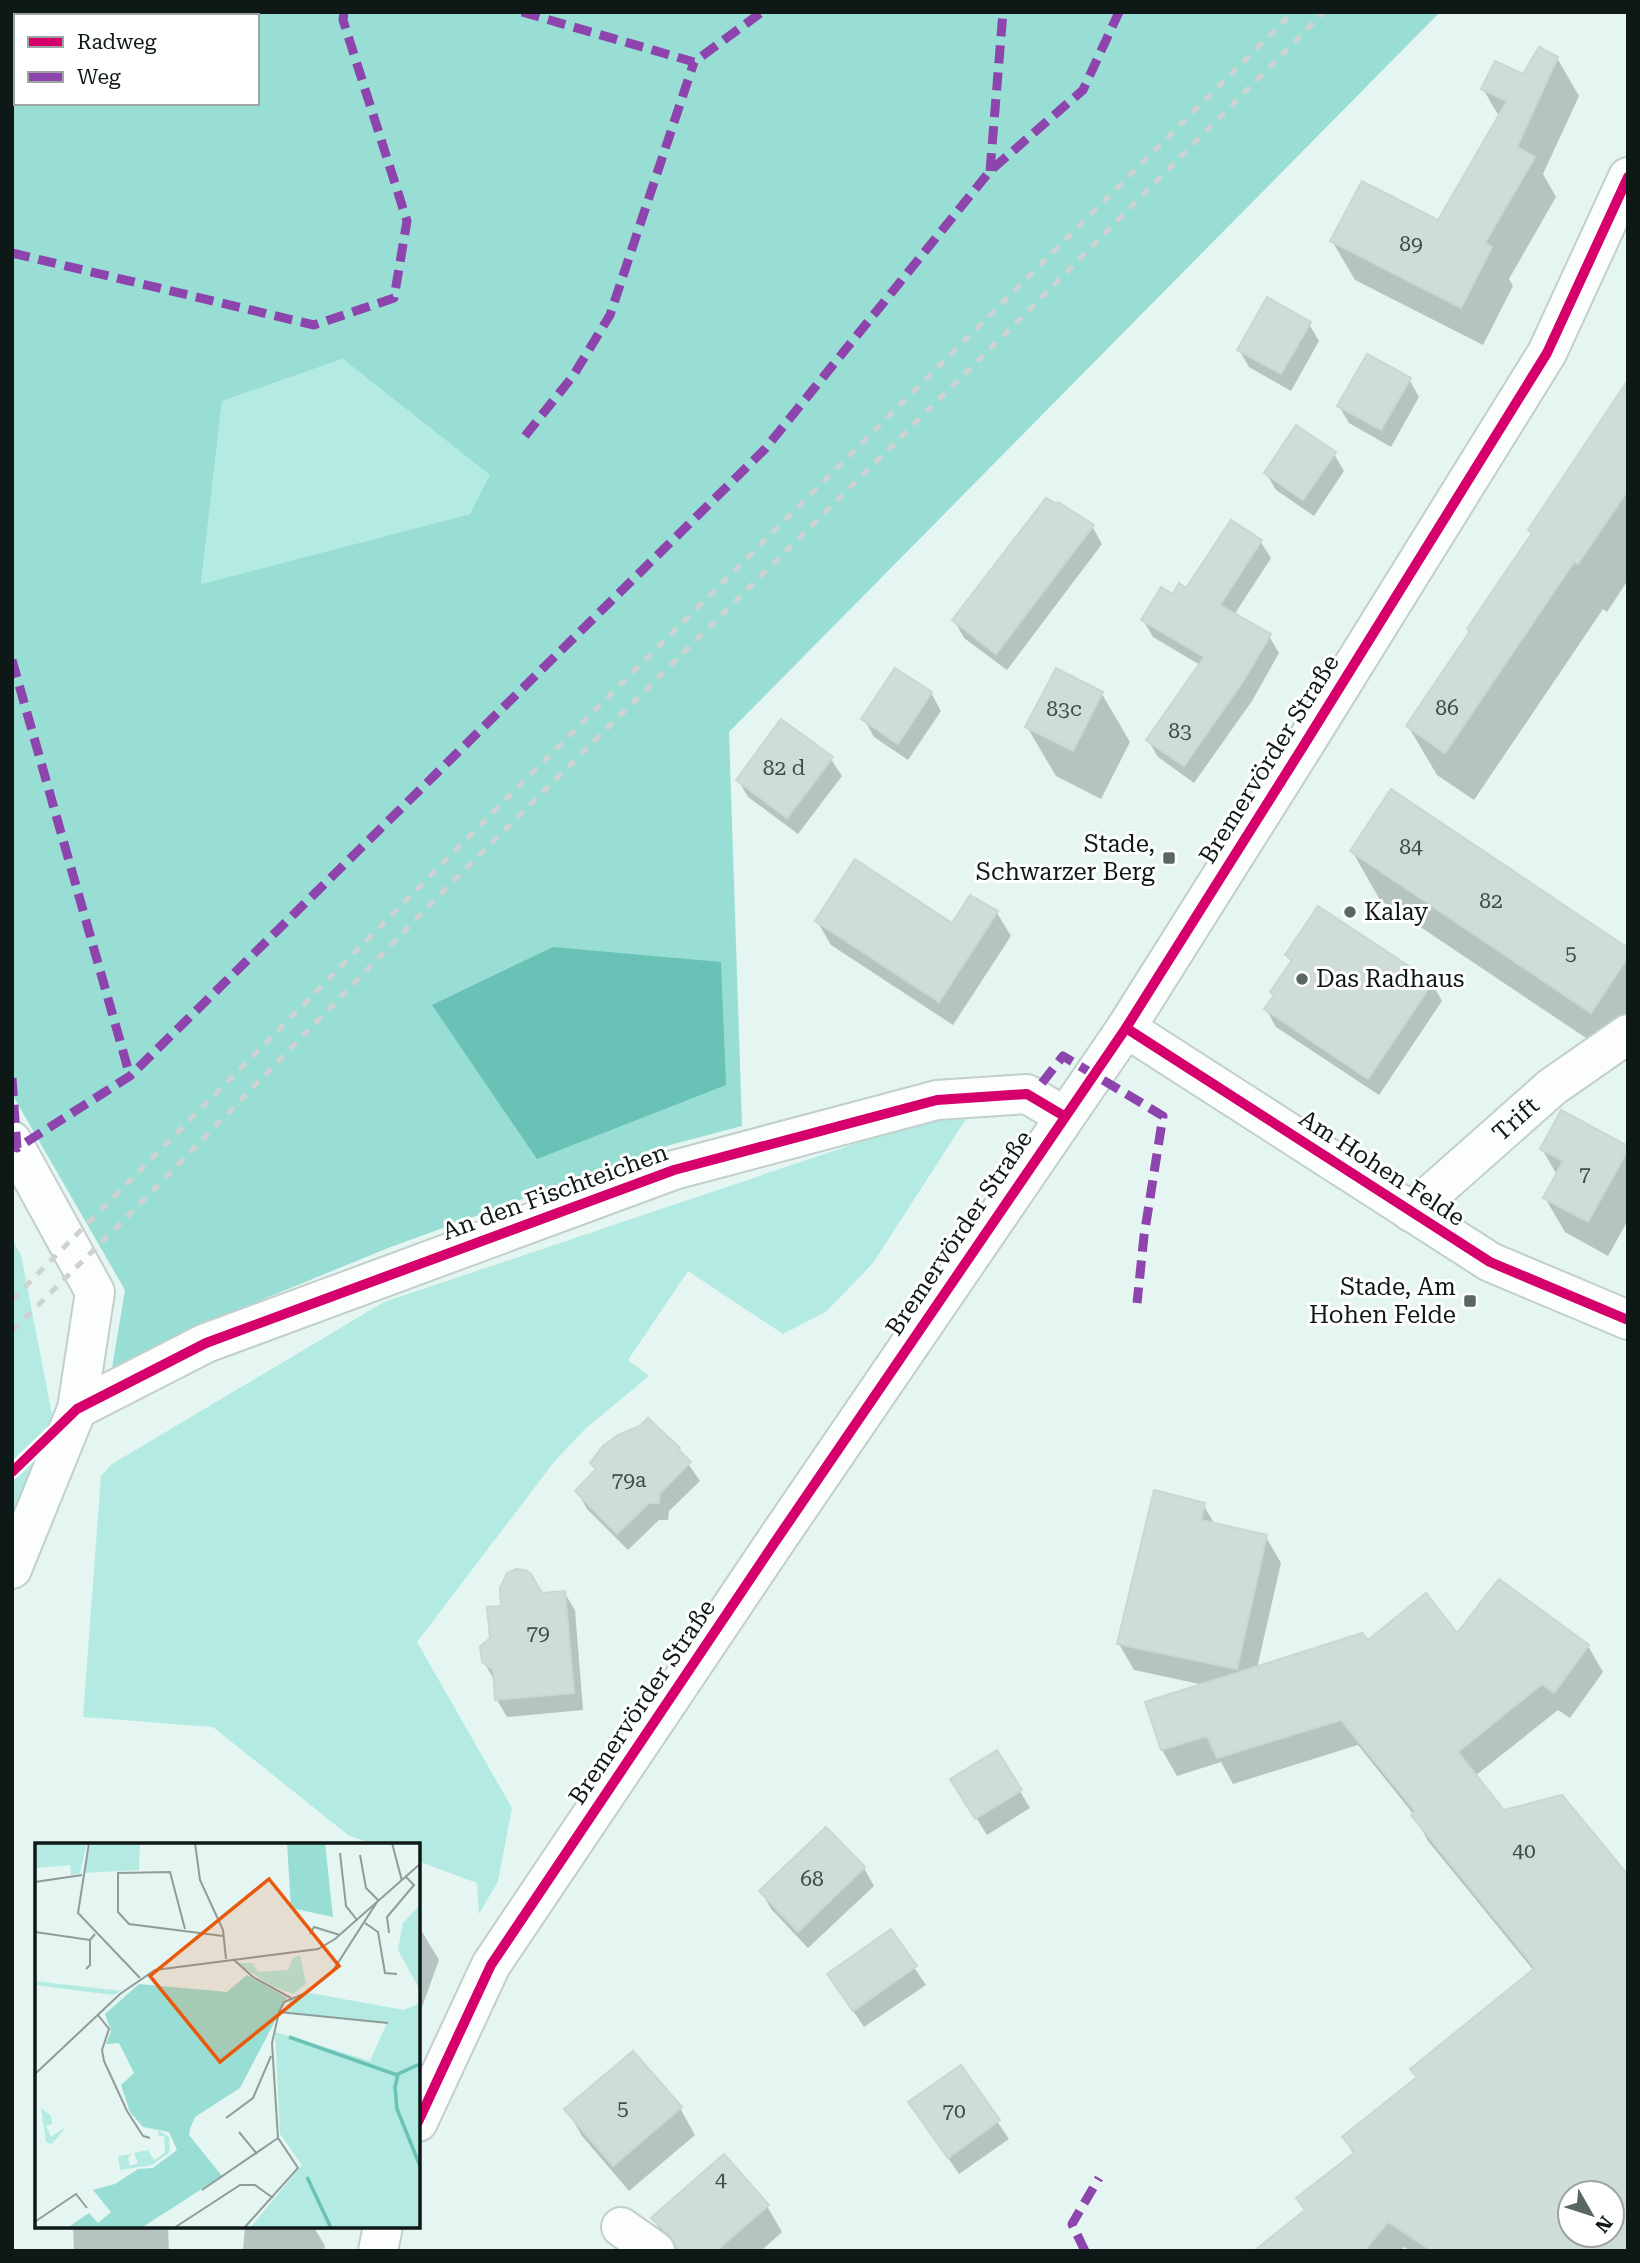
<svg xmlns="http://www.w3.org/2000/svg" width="1640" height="2263" font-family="'Roboto Serif',serif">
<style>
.green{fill:#b3ebe3}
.forest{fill:#99ded4;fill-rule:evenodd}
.water{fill:#6ac1b6}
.shadow{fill:#0003;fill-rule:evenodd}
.building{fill:#cedcda;stroke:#cad7d4;stroke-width:2;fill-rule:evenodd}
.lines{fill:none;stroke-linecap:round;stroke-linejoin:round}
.minor-casing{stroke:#c1cfcd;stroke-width:42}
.tertiary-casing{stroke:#c1cfcd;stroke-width:42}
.secondary-casing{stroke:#c1cfcd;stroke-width:42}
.minor{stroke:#fbfefd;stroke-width:38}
.tertiary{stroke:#fbfefd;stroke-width:38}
.secondary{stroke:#fbfefd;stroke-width:38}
.rail{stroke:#ced2d2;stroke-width:5;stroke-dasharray:9 9;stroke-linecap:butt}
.quiet{stroke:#8e44ad;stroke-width:9;stroke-dasharray:18 9;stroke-linecap:butt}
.cycleway-casing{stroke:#fff;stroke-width:15}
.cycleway{stroke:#d6006c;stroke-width:10}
.poi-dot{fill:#596664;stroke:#fff;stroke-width:2.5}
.labels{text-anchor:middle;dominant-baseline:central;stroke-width:6;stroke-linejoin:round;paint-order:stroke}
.number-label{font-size:21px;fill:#404c4a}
.street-label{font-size:24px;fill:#0e1917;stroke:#fff}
.poi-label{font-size:24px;fill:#0e1917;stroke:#fff;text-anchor:end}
.inset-river{fill:none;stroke:#6ac1b6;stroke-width:3.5}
.inset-road{fill:none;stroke:#8e9d9a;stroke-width:2}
.view{fill:#e8590c;fill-opacity:0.15;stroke:#e8590c;stroke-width:3.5}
.inset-edge{fill:none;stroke:#0e1917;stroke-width:3.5}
</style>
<rect width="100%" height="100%" fill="#e4f5f2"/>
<g class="green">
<path d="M344,359l147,116 -21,39 -269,70 21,-183z"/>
<path d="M956,1110l12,6 -95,147 -46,48 -44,23 -95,-63 -60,89 21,16 -63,52 -32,34 -137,180 95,166 -14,73 -19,33 -2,-31 -59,-22v-16h-43l-27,-10 -135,-108 -130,-10 18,-241 11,-12 272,-162z"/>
<path d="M12,1239l9,16 32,165 -41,103z"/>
</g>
<path class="forest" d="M12,12h1428l-711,720 13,394 -72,19 -282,103 -185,76 -91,44 13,-78 -113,-196zM16,16h241v87h-241zM343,359l147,116 -20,39 -269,70 21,-183z"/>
<path class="water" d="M553,947l168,15 5,123 -189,74 -105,-154z"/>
<g class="shadow">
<path d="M1557,58l22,38 -36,78 13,23 -47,82 4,7 -30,59 -128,-65 -23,-39 107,-19 61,-104 -17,-29 41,-13z"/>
<path d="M1309,324l10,17 -28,50 -42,-24 -10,-17z"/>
<path d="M1409,379l10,18 -28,50 -42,-24 -10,-17z"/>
<path d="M1628,383v197l-21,32 -4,-3 -129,191 -37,-25 -29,-49 124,-191 -2,-5z"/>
<path d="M1334,454l10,17 -30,45 -38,-26 -10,-17z"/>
<path d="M1092,526l10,18 -95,126 -43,-32 -10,-18z"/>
<path d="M1260,541l11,17 -37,57 35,21 10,17 -27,48 -58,82 -36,-26 -10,-17 52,-75 -47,-28 -10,-17 30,-24z"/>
<path d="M931,693l10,18 -33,49 -34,-23 -10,-18z"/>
<path d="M1102,694l28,48 -29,57 -45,-23 -29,-49z"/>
<path d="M831,759l11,17 -44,58 -50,-37 -10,-17z"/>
<path d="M1352,851l276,99v98l-9,12 -239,-160z"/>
<path d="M971,897l26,16 14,23 -58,89 -122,-80 -14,-24 136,4z"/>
<path d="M1287,956l145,27 10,18 -63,94 -103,-68 -10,-18 9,-12 -3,-4 20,-30z"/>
<path d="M1628,1148v72l-20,36 -43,-24 -20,-34 12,-23 -15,-26z"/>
<path d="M648,1421l30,28 22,32 -31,30 -1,9h-9l-31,30 -41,-41 -10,-18 20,-20 -5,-8z"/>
<path d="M1203,1504l12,21 51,12 15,26 -24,105 111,-26 89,-6 131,10 15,26 -33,46 -12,-8 -83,66 28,35 58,-14 67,454h-218l-6,-4 -3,4h-144l48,-41 -6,-11 55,-44 -10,-17 74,-59 -5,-9 121,-99 -106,-130 -14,-26 -56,-70 -125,39 -12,-22 -44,14 -15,-26 42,-65 -70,-15 -15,-26zM1570,2193h42v42h-42z"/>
<path d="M564,1592l11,18 8,100 -76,7 -10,-17 -3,-20 -10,-18 18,-54 40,-14z"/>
<path d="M1020,1791l10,17 -43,27 -24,-38z"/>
<path d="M826,1829l38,39 10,18 -66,62 -37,-39 -10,-18z"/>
<path d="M418,1925l21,35 -21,58z"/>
<path d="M890,1932l36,53 -62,42 -35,-52z"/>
<path d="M960,2067l49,72 -50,35 -49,-72z"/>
<path d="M680,2108l15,27 -66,56 -47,-55 -15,-26z"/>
<path d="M767,2206l15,26 -21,19h-86l-7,-7 -15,-26z"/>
<path d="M73,2226h95l1,25h-95z"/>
<path d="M245,2226l70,3 10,17 -1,5h-81z"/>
</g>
<g class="building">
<path d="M1539,47l19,10 -41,90 18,10 -50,86 7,4 -31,61 -131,-67 32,-60 76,39 69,-119 -26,-12 14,-28 28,13z"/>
<path d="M1267,297l44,25 -30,52 -44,-24z"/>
<path d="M1367,354l44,24 -30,52 -44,-24z"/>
<path d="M1628,380v110l-50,74 -4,-2 -129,191 -39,-27 64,-95 -3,-2 65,-96 -4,-3z"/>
<path d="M1296,425l40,27 -33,48 -39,-27z"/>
<path d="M1046,498l11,6 1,-2 36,23 -98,129 -44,-34z"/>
<path d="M1231,520l31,20 -42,65 51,29 -29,49 -58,83 -38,-26 58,-83 -63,-37 20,-33 12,7 6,-11 7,5z"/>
<path d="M895,668l37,24 -34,52 -37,-25z"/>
<path d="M1056,668l47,24 -30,59 -48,-24z"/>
<path d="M781,719l52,38 -46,61 -51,-38z"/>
<path d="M1391,789l237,159v9l-37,56 -241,-162z"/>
<path d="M855,859l97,64 18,-28 28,16 -59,91 -124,-81z"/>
<path d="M1318,906l115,76 -65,97 -104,-70 10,-14 -4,-3 22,-32 -7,-5z"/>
<path d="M1561,1110l67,36v4l-40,72 -45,-24 20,-37 -23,-12z"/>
<path d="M648,1418l32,30 -2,1 13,13 -31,31 -1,10h-10l-32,31 -42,-43 21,-22 -6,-6 13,-17 15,-11 22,-9z"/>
<path d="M1154,1490l51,13 -4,17 66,15 -30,134 -120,-25z"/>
<path d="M516,1569l9,1 6,4 11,19 23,-2 9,102 -79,7 -2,-30 -11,-8 -2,-15 10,-9 -3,-31 14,-1 -1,-18 7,-15z"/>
<path d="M1499,1579l90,66 -35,48 -12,-9 -84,68 46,58 58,-15 66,80v376h-196l-44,-29 -24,29h-110l51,-41 -9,-12 59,-46 -13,-15 75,-60 -7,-8 125,-101 -124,-153 4,-4 -74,-91 -124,38 -10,-22 -46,14 -16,-48 217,-69 6,7 58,-47 31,40zM1570,2193h42v42h-42z"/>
<path d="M997,1750l25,40 -47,29 -25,-40z"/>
<path d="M826,1827l39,40 -67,65 -39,-41z"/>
<path d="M891,1929l26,37 -64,45 -26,-37z"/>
<path d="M633,2051l49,56 -69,59 -49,-57z"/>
<path d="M961,2065l39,55 -52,38 -40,-56z"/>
<path d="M724,2154l45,51 -53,46h-37l-11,-17 -17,-16z"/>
</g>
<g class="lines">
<defs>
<g id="minor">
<path d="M12,1141l83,151 -18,117 -65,160"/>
<path id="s1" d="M1411,1212l141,-125 76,-53"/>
<path d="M77,1409l129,-66 468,-173 263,-70 90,-6 37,22"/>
<path d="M621,2227l34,24"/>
</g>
<path id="tertiary" d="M1126,1028l364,234 138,58"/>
<g id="secondary">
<path d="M418,2122l73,-157 284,-423 351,-514 178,-283 243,-392 81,-176"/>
<path d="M378,2251l5,-25"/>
</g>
</defs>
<use href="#minor" class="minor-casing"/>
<use href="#tertiary" class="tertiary-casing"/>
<use href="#secondary" class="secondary-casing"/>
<use href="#minor" class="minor"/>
<use href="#tertiary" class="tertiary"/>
<use href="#secondary" class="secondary"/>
<g class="rail">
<path d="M12,1300l503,-510 778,-778"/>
<path d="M12,1331l120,-119 321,-331 569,-564 302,-305"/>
</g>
<g class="quiet">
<path d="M522,12l172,50 68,-50"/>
<path d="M49,16l20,-4"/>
<path d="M12,22h4"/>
<path d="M990,171l13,-159"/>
<path d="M12,253l302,72 80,-27 13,-77 -64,-201 1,-8"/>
<path d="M525,436l48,-60 37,-61 84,-253"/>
<path d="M12,660l118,416"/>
<path d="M12,1078l5,70 113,-72 635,-627 225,-278 93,-81 36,-78"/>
<path d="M1042,1083l21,-27 100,60 -19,120 -7,67"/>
<path d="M1085,2251l-13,-27 27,-46"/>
</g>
<defs>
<g id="cycleway">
<path d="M1126,1028l364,234 138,58"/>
<path d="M12,1472l65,-63 129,-66 468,-173 263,-70 90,-6 37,22"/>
<path d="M418,2122l73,-157 284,-423 351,-514 178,-283 243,-392 81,-176"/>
</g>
</defs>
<use href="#cycleway" class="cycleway-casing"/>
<use href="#cycleway" class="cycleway"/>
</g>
<g class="poi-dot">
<rect x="1162" y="851" width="14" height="14" rx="3.5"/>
<circle cx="1350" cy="912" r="7"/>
<circle cx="1302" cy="979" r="7"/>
<rect x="1463" y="1294" width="14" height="14" rx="3.5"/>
</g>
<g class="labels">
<g class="number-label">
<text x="1411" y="244">89</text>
<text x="1447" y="708">86</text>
<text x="1064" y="709">83c</text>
<text x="1180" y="731">83</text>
<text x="784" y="768">82 d</text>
<text x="1411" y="847">84</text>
<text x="1491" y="901">82</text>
<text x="1571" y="953">5</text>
<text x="1585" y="1174">7</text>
<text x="629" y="1480">79a</text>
<text x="538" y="1633">79</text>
<text x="1524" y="1851">40</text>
<text x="812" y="1879">68</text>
<text x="623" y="2108">5</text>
<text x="954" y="2111">70</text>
<text x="721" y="2180">4</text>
</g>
<g class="street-label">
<text transform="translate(1269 759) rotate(-58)">Bremervörder Straße</text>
<text stroke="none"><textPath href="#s1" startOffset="140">Trift</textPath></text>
<text transform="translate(1382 1168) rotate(33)">Am Hohen Felde</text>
<text transform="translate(555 1192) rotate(-20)">An den Fischteichen</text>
<text transform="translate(959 1233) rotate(-56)">Bremervörder Straße</text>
<text transform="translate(642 1702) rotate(-56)">Bremervörder Straße</text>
</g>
<g class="poi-label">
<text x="1155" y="844">Stade,<tspan x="1155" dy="28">Schwarzer Berg</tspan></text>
<text x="1364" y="912" text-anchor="start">Kalay</text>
<text x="1316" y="979" text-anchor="start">Das Radhaus</text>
<text x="1456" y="1287">Stade, Am<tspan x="1456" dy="28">Hohen Felde</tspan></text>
</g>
</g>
<g transform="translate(35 1843)">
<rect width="385" height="385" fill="#e4f5f2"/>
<path d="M0,0h52l-7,30 -9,2 -1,-10 -35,3zM56,0h49l-1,27 -55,3zM385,62v85l-22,-40 5,-27zM265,112l6,29 -13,10 -21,-8 -35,-23h16l5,9 30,-2 5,-12zM0,138l86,10 -8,4 -78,-10zM275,150l94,17 16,-7v225h-170l52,-63 -22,-31 -5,-102 95,29 17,-38 -104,-11 9,-13zM6,265l10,8 1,8 -6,2 5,11 16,-11 -15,18 -6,-2zM123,287l11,7 1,15 -18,13 -32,5 -2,-14 14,-2 -4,4 2,8 8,-3 -4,-10 14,-3 6,10 11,-7 -1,-17h-5z" fill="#b3ebe3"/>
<path d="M252,0h38l8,74 -42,-9zM212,132l40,23 -47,90 -45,29 -5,12 -1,6 33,41 -81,52h-74l22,-15 9,10 13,-11 -18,-22 22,-6 23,-15 15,-1 24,-18 -8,-18 -26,-5 -13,-15 -9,-27 13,-12 -15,-30 -13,1 5,-13 -6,-17 34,-30 88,8z" fill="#99ded4"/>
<path class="inset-river" d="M254,194l108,38M385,221l-22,10 -3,13 2,22 23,57M272,334l24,51"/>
<path class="inset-road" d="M54,0l-11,70 62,65M160,0l5,37 23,50 3,29M357,0l10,38M305,10l6,53 11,14M325,12l6,33 13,13M0,39l47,-7M330,80l13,9 7,41 12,1M150,86l-15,-57 -52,1v39l11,12 94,12M0,89l55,8 5,-6M354,90l-2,-16 27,-32 -8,-8M275,91l4,-7 26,8M198,116l20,18 38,21M51,126l4,-4v-25M244,169l109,11M63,172l11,14 -7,21 2,11 23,50 16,25 7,2M0,231l85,-80 35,-24 163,-21 17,-10 85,-75M191,275l27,-20 18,-42M204,289l18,22M167,347l76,-52M1,378l40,-27 11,14M139,385l66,-43h15l18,13M209,385l54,-60 -20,-30 -6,-95 7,-31 5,-10 24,-10 24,-20 45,-70"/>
<path class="view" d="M234,36l70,87 -119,96 -70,-86z"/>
<rect width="385" height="385" class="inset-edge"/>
</g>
<rect width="1640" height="2263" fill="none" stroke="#0e1917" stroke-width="28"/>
<rect x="14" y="14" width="245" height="91" fill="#ffffff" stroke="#9fa3a2" stroke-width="2"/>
<rect x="28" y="37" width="35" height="10" fill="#d6006c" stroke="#9fa3a2" stroke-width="2"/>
<text x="77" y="49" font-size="21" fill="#0e1917">Radweg</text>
<rect x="28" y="72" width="35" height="10" fill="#8e44ad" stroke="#9fa3a2" stroke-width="2"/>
<text x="77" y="84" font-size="21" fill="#0e1917">Weg</text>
<g transform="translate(1591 2214) rotate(129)"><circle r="33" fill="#ffffff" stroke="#9fa3a2" stroke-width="2"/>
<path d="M0-5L12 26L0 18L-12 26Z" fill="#596664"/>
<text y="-10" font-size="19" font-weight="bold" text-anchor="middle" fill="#0e1917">N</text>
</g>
</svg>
